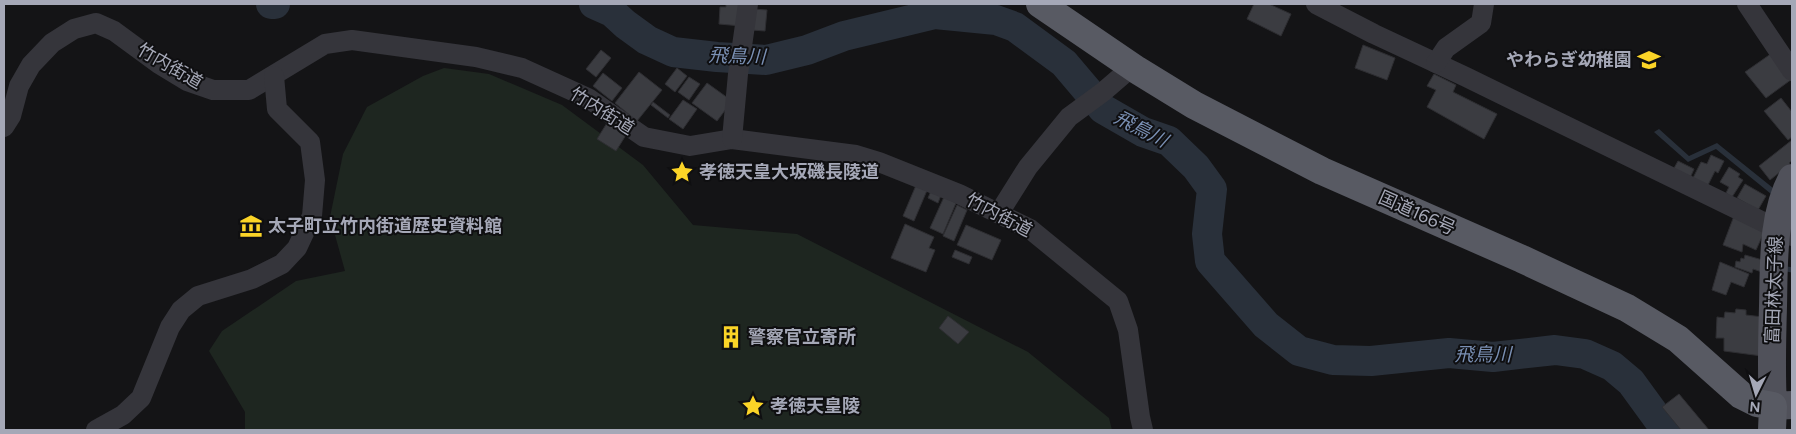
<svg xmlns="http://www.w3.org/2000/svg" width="1796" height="434" font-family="Figtree,'Noto Sans JP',sans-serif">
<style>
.green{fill:#1e2620}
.water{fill:#29303a}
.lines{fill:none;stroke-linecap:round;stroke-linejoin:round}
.stream{stroke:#29303a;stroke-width:5}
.river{stroke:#29303a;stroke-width:30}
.building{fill:#3b3c41;stroke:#2e2e32}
.minor{stroke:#35353b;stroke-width:20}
.primary{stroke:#50515a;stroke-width:28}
.trunk{stroke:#585a63;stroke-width:28}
.labels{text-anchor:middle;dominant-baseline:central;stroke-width:4;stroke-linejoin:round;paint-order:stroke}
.poi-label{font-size:18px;font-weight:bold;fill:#a5a8b7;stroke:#0f0f11;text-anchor:start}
.street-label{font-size:18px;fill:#a5a8b7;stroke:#0f0f11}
.water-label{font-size:19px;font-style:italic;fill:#7a90b4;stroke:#0f0f11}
</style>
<rect width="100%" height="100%" fill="#141416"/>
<path class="green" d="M444,68l45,6 73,31 81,60 50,60 104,9 231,118 81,66 3,12h-867v-18l-36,-61 13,-20 74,-50 49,-10 -15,-54 13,-63 24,-47 56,-31z"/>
<path class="water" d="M1659,129l30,27 28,-13 61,49 -2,6 -60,-49 -28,13 -34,-30z"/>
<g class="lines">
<path class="stream" d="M1787,269l5,1"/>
<g class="river">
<path d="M271,4h4"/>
<path d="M594,4l18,8 13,12 22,16 26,12 44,5 49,3 41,-10 37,-14 91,-22 61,6 19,7 49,36 39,46 40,23 26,9 27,26 16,22 -5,45 3,27 56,64 33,26 34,9 38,1 78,-8 44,4 62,-7 30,4 27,12 19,16 35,48"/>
</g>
</g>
<g class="building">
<path d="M726,4h17l-2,22 -22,-2 1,-17h6z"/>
<path d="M1254,4h15l22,10 -10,22 -34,-17z"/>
<path d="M753,9l14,1 -2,21 -14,-1z"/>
<path d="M1363,45l32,13 -8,22 -32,-12z"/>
<path d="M601,50l10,8 -15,19 -10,-8z"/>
<path d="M1775,51l17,28 -26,19 -21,-26z"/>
<path d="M677,68l10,8 -12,16 -10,-8z"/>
<path d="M639,72l23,18 -25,31 -22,-18z"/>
<path d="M603,73l19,15 -10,13 -19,-15z"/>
<path d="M1434,74l22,11 -3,7 44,22 -13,25 -57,-32 9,-17 -9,-4z"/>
<path d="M689,77l11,7 -11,16 -11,-8z"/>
<path d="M707,83l25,18 -15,20 -25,-18z"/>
<path d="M1781,98l11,14v25l-4,3 -24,-29z"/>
<path d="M683,100l14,9 -14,20 -14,-10z"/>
<path d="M653,102l17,13 -2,3 -17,-13z"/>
<path d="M607,123l19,12 -10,16 -19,-12z"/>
<path d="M1792,140v20l-3,3 1,1 -20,16 -11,-14z"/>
<path d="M1711,155l13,6 -6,12 -3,-2 -7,14 -15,-7 8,-16 6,2z"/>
<path d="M1678,161l16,8 -4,9 -17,-8z"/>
<path d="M1729,167l11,7 -2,3 5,3 -11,17 -6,-4 3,-6 -9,-5z"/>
<path d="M917,183l11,5 -14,33 -11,-5z"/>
<path d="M1745,184l21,12 -8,14 -21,-12z"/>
<path d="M931,191l10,4 -3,8 -10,-5z"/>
<path d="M944,197l12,6 -13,31 -13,-6z"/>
<path d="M957,205l10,5 -13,31 -11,-5z"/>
<path d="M1734,216l31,14 -9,20 -13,-6 -1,8 -19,-7z"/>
<path d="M905,224l29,13 -5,11 6,2 -9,22 -35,-14z"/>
<path d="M966,225l35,15 -9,20 -35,-15z"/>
<path d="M955,250l17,7 -3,7 -17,-7z"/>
<path d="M1745,255l21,6 -4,11 -9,-3 -1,4 -17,-6 1,-6 4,1 1,-4 3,1z"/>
<path d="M1720,262l29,12 -5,13 -13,-5 -5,13 -14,-5z"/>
<path d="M1736,309l10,1v5l17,2 -1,39 -38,-5v-13h-8l1,-21 7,1 1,-6 10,1z"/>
<path d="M948,316l21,16 -11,12 -19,-16z"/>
<path d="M1679,394l30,36h-28l-19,-23z"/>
</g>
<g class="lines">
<g class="minor">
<path d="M1316,4l58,30 92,43 326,159"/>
<path d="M1747,4l45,67"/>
<path d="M1436,63l10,-15 35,-25 3,-19"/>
<path d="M4,127l7,-11 8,-30 12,-21 21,-22 22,-14 22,-6 18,8 45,33 28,17 26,9h36l76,-46 27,-4 124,17 46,11 66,30 56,39 46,9 42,-7 124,16 23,7 80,32 71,35 88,72 10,29 12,87 3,13"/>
<path d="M732,139l6,-65 10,-70"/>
<path d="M999,213l29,-46 41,-50 34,-25 29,-25"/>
<path d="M96,430l27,-15 18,-17 29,-71 11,-17 17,-14 54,-17 30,-15 15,-16 15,-32 3,-36 -5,-38 -33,-33 -3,-33"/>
</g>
<path class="primary" d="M1792,178c-20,38 -18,85 -19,128 -1,33 -2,66 0,100l19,-1"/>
<path class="trunk" d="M1040,4l97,66 57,35 128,66 200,88 105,49 51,31 63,56 16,8 16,3 -1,24"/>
</g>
<defs>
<symbol id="school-bare" viewBox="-9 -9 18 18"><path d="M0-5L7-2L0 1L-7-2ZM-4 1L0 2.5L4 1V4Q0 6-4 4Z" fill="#fbd427" stroke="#0f0f11" stroke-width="2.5" paint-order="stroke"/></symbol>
<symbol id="sight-bare" viewBox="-9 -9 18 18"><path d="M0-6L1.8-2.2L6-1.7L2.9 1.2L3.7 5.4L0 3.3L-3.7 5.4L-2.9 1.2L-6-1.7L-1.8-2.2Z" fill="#fbd427" stroke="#0f0f11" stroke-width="2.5" paint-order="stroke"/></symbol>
<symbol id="museum-bare" viewBox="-9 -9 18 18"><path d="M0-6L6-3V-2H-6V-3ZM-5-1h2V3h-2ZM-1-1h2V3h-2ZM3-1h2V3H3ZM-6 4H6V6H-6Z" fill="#fbd427" stroke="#0f0f11" stroke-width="2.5" paint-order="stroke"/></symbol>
<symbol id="building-bare" viewBox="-9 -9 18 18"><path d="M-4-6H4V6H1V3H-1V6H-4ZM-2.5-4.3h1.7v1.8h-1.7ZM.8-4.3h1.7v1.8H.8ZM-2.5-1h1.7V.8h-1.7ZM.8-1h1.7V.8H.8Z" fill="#fbd427" stroke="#0f0f11" stroke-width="2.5" paint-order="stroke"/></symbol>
</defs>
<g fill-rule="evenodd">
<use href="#school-bare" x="1633" y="44" width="32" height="32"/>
<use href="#sight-bare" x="666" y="156" width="32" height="32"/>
<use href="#museum-bare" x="235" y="210" width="32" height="32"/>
<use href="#building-bare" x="715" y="321" width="32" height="32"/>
<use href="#sight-bare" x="737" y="390" width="32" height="32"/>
</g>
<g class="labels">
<g class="poi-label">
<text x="1632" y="60" text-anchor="end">やわらぎ幼稚園</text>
<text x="699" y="172">孝徳天皇大坂磯長陵道</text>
<text x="268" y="226">太子町立竹内街道歴史資料館</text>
<text x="748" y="337">警察官立寄所</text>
<text x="770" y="406">孝徳天皇陵</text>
</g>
<g class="street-label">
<text transform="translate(170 66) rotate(30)">竹内街道</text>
<text transform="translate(602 111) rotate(32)">竹内街道</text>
<text transform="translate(1417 213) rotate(24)">国道166号</text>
<text transform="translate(999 215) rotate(28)">竹内街道</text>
<text transform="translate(1774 290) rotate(-88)">富田林太子線</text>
</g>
<g class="water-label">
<text transform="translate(737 56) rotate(2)">飛鳥川</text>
<text transform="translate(1141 129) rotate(27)">飛鳥川</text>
<text x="1483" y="354">飛鳥川</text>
</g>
</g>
<rect width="1796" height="434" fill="none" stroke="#a5a8b7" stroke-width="10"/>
<g transform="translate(1756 394) rotate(185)" stroke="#0f0f11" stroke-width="4" paint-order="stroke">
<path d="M0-4L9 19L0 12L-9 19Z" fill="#a5a8b7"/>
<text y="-8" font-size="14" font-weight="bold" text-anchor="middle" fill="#a5a8b7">N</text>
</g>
</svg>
